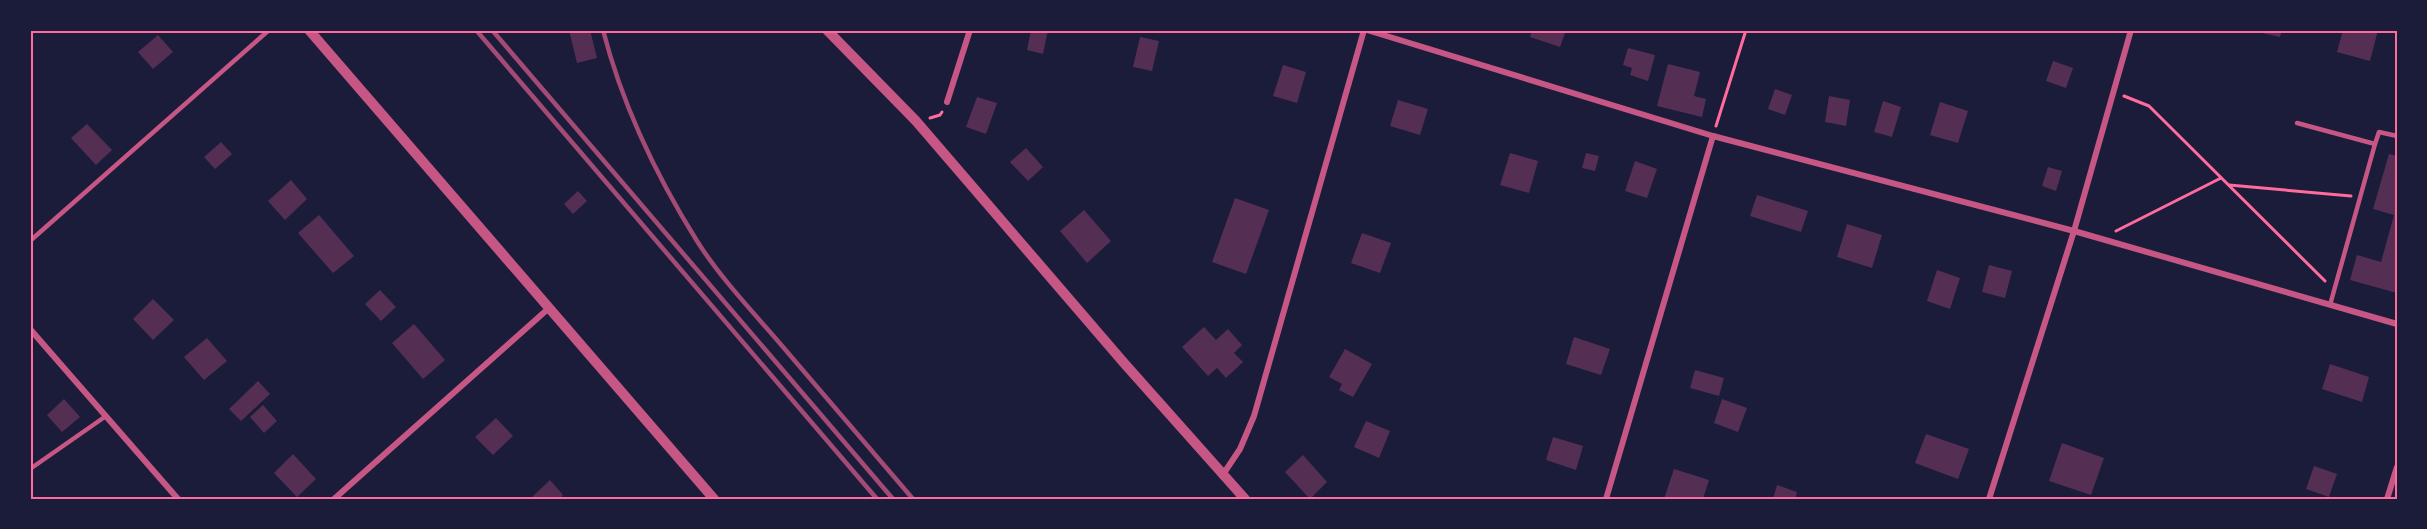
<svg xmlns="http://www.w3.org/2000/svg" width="2427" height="529" font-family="Raleway,sans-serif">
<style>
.building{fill:#542f53}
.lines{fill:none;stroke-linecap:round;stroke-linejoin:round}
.path{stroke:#ff6b9d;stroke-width:3}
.service{stroke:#c65784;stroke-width:4.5}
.minor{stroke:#c65784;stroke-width:6}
.tertiary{stroke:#c65784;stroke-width:10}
.rail{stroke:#a44b75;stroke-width:4.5}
.neatline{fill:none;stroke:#ff6b9d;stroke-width:2}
</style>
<rect width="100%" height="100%" fill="#1b1b3a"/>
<g class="building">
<path d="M569,30h21l7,28 -20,5z"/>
<path d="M1031,30h17l-5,24 -16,-4z"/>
<path d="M1532,30h34l-6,17 -30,-10z"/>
<path d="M2249,30h33l-2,7z"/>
<path d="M2343,30h35l-8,31 -33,-9z"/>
<path d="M158,35l15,17 -20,17 -15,-17z"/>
<path d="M1140,37l19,4 -7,30 -19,-4z"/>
<path d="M1628,48l27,7 -7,26 -18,-6 2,-7 -9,-3z"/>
<path d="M2053,61l20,7 -7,20 -20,-7z"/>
<path d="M1668,64l32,8 -6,24 12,3 -4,18 -45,-11z"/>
<path d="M1283,65l23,7 -9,31 -24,-7z"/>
<path d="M1775,89l17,6 -7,20 -17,-6z"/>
<path d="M1829,96l21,4 -4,26 -21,-4z"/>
<path d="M977,97l20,6 -11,31 -20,-7z"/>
<path d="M1398,100l30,9 -8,26 -30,-9z"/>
<path d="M1883,101l18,6 -9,30 -18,-5z"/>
<path d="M1940,102l28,9 -10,32 -28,-8z"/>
<path d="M87,124l25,26 -16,15 -25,-27z"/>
<path d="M221,142l11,12 -17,15 -11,-12z"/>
<path d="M1026,148l17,19 -15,14 -18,-19z"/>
<path d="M1510,153l28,8 -9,32 -29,-8z"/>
<path d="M1586,153l13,3 -4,15 -13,-3z"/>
<path d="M2389,154l8,2v137l-47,-13 7,-25 24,7 13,-47 -21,-6z"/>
<path d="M1635,161l22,8 -10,29 -22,-7z"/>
<path d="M2048,167l14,4 -6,20 -14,-5z"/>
<path d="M291,180l16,19 -22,21 -17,-19z"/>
<path d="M578,191l9,10 -14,13 -9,-10z"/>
<path d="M1757,195l51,16 -7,21 -51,-16z"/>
<path d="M1235,198l34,12 -23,64 -34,-12z"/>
<path d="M1084,210l27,31 -24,22 -27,-32z"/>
<path d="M319,215l35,41 -21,17 -35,-40z"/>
<path d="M1847,224l35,11 -10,33 -35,-11z"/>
<path d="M1362,233l29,10 -11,30 -29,-10z"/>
<path d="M1989,265l23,6 -7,27 -23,-6z"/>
<path d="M1937,270l23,8 -10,31 -23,-8z"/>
<path d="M380,290l16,17 -15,14 -16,-17z"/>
<path d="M153,299l21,21 -21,20 -20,-21z"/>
<path d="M414,324l31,36 -22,19 -31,-36z"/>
<path d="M1204,327l12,13 12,-11 14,16 -8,8 9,9 -17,16 -9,-10 -9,8 -26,-29z"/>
<path d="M1574,337l36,12 -9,26 -35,-11z"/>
<path d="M207,338l20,23 -23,19 -20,-23z"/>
<path d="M1345,349l27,15 -19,33 -14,-7 3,-6 -13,-7z"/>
<path d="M2330,364l39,13 -7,25 -40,-13z"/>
<path d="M1695,370l29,8 -5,18 -29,-8z"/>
<path d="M258,381l12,13 -29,27 -12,-12z"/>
<path d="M64,399l16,18 -18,15 -15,-17z"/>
<path d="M1722,399l25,9 -9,24 -24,-9z"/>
<path d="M263,405l14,16 -13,12 -14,-16z"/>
<path d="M496,418l17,18 -20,19 -18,-18z"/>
<path d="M1366,421l24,10 -11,27 -25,-11z"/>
<path d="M1926,434l43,15 -11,30 -43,-16z"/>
<path d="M1553,437l30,9 -7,24 -30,-10z"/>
<path d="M2062,443l42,15 -13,37 -42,-14z"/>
<path d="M293,454l23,25 -19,18 -23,-24z"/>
<path d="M1303,455l24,27 -17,17 -25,-27z"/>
<path d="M2314,466l23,8 -8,23 -23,-8z"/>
<path d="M1674,469l35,11 -6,19h-39z"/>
<path d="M550,480l13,15 -4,4h-29z"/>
<path d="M1777,485l20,7 -2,7h-22z"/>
</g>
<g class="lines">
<g class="path">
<path d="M2124,96l25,10 176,175"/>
<path d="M930,118l10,-3 2,-3"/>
<path d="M1716,126l30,-96"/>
<path d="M2229,185l122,11"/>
<path d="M2116,231l105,-53"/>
</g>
<g class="service">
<path d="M2297,123l78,21 4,-12 18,4"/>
<path d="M30,241l239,-211"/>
<path d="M2330,305l45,-161"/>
<path d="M30,469l76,-53"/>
</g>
<g class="minor">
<path d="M1367,30l346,106 361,95 323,93"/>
<path d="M947,102l23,-72"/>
<path d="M30,329l148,170"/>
<path d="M1222,476l18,-27 14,-33 110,-386"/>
<path d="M334,499l215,-191"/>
<path d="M1606,499l107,-363"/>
<path d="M1989,499l85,-268 57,-201"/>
<path d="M2387,499l10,-32"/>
</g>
<g class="tertiary">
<path d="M309,30l405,469"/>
<path d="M827,30l89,91 208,242 121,136"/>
</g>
<g class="rail">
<path d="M476,30l401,469"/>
<path d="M492,30l401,469"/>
<path d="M603,30c19,74 54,147 94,211 24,38 57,72 86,106 43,51 87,101 130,152"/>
</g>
</g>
<rect width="2427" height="529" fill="none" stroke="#1b1b3a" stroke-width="63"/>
<rect x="32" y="32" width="2364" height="466" class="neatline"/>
</svg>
